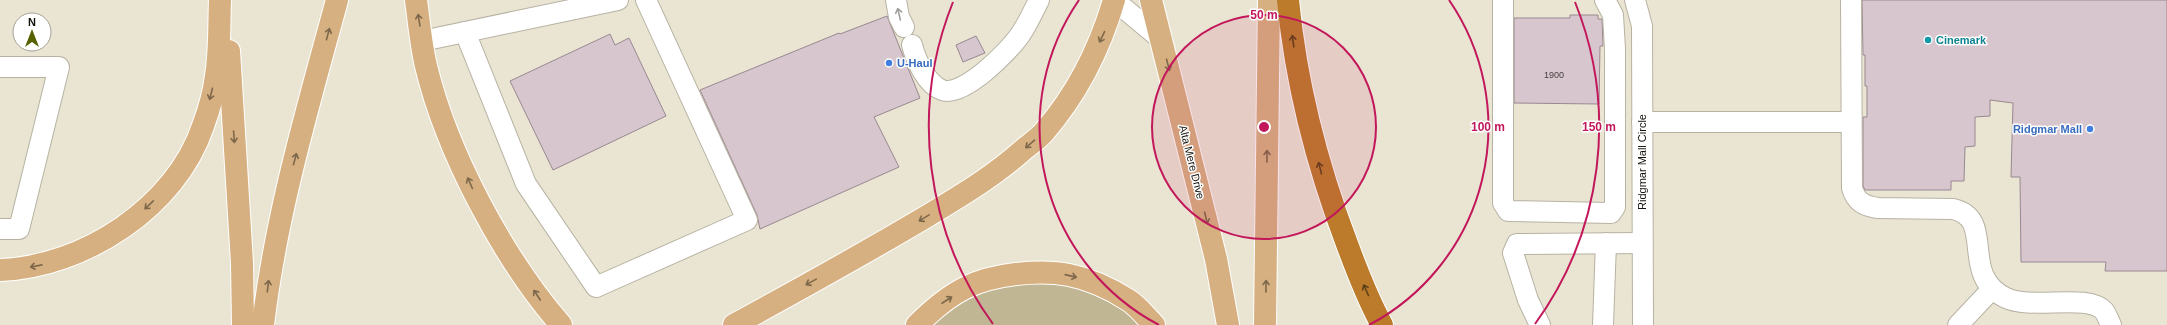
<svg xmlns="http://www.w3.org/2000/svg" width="2167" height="325" font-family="Helvetica,sans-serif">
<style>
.green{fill:#c0b693}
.building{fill:#d8c6cf;stroke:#988890}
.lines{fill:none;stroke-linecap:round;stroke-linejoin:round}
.minor-casing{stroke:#b7b2a2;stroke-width:22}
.major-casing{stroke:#fff;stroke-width:24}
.highway-casing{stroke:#fff;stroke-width:24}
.minor{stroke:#fff;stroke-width:20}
.major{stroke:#d6b080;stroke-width:22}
.highway{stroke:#bb7b2b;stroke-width:22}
.oneway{stroke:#a1a09d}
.oneway2{stroke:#7e684b}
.oneway3{stroke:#5f4119}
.ring{fill:none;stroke:#c2185b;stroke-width:2}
.culture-dot{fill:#0f9aa8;stroke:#fff;stroke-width:1.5}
.shop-dot{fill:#3f7fe0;stroke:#fff;stroke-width:1.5}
.labels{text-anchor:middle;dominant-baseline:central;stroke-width:3;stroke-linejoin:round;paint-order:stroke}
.number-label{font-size:9px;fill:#443e3c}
.culture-label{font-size:11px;font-weight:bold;fill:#0d838f;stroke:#fff;text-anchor:start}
.shop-label{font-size:11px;font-weight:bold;fill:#366cbe;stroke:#fff;text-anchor:start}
.street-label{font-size:11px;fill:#13110b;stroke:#fff}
.centre{fill:#c2185b;stroke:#fff;stroke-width:2}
.ring-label{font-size:12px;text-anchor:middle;font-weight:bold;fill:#c2185b;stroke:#fff;stroke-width:3;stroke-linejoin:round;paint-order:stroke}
</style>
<rect width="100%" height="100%" fill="#eae5d3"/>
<path class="green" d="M1032,280l40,4 48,20 22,21h-213l40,-31z"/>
<g class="building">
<path d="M1862,0h305v271h-62l1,-9h-85l-1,-85h-9l2,-74 -23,-3v16l-15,1v29l-10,1 -1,34h-13v9h-86l-2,-4v-69h4v-31h-2v-31h-2z"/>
<path d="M1570,15h28v4h4l1,27h-3l-1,58 -85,-1v-85h56z"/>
<path d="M887,16l33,82 -46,19 25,50 -139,62 -3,-14 -57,-125 139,-57 1,1z"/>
<path d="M610,34l5,11 14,-7 37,78 -113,54 -43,-89z"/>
<path d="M976,36l9,17 -22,9 -7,-17z"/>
</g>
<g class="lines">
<defs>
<g id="minor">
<path d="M896,0l3,17 5,10"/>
<path d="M1114,0l48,40"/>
<path d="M1503,0v203l5,8 103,2 4,-6v-158l-2,-34 -8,-15"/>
<path d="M1635,0l7,26 1,299"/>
<path d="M1851,0l1,188c4,14 12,18 26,20l75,1c44,10 5,66 53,89 26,12 82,-5 98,13 3,4 5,10 7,14"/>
<path d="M465,32l61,152 70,103 151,-67 -101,-220"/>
<path d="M422,41l196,-41"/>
<path d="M912,45c4,15 14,39 30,45 21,8 67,-39 78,-55 7,-10 13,-23 19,-35"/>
<path d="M0,67h59l-40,162h-19"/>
<path d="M1642,122h209"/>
<path d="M1540,325l-12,-25 -15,-47 4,-9 125,-1"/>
<path d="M1603,325l3,-82"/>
<path d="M1958,325l34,-36"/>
</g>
<g id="major">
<path d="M416,0c3,22 5,45 10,66 21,87 77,192 135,259"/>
<path d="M1151,0l65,259 12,66"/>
<path d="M229,51l13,212 1,62"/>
<path d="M0,270c84,-3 176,-63 203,-144 6,-16 11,-34 13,-50 4,-25 3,-51 4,-76"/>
<path d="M263,325c13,-111 45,-218 74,-325"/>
<path d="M734,325c66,-36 131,-72 195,-110 33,-20 65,-39 94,-65 7,-6 15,-11 21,-18 33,-38 56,-84 70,-132"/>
<path d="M917,325c14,-14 30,-28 48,-37 27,-14 74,-19 104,-13 20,4 42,14 59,25 10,6 18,17 26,25"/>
<path d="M1265,325l4,-325"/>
</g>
<path id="highway" d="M1288,0c8,84 29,165 59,244 10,27 21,56 35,81"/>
</defs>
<use href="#minor" class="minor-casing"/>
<use href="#major" class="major-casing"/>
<use href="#highway" class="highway-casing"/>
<use href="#minor" class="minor"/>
<use href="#major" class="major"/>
<use href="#highway" class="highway"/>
</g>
<defs><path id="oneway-shaft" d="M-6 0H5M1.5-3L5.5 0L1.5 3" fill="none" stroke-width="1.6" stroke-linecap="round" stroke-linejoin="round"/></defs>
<use class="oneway" href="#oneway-shaft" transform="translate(899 14) rotate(-103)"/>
<g class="oneway2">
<use href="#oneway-shaft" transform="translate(419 20) rotate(-99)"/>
<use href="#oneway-shaft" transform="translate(328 34) rotate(-75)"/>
<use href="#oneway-shaft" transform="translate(1102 37) rotate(115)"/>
<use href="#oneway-shaft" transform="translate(1168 65) rotate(76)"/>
<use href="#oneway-shaft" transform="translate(211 94) rotate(104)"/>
<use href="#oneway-shaft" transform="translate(234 137) rotate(86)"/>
<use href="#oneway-shaft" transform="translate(1030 144) rotate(139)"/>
<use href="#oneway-shaft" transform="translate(1267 156) rotate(-90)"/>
<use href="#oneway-shaft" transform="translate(295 159) rotate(-75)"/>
<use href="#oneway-shaft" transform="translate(470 183) rotate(-114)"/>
<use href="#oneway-shaft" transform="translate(149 205) rotate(136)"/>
<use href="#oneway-shaft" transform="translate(924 218) rotate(149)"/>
<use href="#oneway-shaft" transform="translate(1206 218) rotate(76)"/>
<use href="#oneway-shaft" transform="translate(36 266) rotate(169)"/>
<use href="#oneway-shaft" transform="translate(1071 276) rotate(13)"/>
<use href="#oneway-shaft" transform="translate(811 282) rotate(151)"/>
<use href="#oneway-shaft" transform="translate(268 286) rotate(-83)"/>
<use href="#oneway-shaft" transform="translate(1266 286) rotate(-89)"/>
<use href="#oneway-shaft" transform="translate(537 295) rotate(-123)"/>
<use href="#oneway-shaft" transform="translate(947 300) rotate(-33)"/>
</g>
<g class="oneway3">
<use href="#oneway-shaft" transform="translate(1293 41) rotate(-98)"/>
<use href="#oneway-shaft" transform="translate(1320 168) rotate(-104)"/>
<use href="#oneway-shaft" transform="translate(1366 290) rotate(-114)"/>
</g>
<circle cx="1264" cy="127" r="112" fill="#c2185b" fill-opacity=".12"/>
<g class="ring">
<circle cx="1264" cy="127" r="112"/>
<path d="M1159 325A224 224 0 0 1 1079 0M1449 0A224 224 0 0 1 1369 325"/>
<path d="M993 324A335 335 0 0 1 953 2M1575 2A335 335 0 0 1 1535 324"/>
</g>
<circle class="culture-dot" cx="1928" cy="40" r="4"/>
<g class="shop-dot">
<circle cx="889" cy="63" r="4"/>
<circle cx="2090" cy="129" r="4"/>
</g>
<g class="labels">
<g class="number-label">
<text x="1554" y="75">1900</text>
</g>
<g class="culture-label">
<text x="1936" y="40">Cinemark</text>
</g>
<g class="shop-label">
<text x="897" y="63">U-Haul</text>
<text x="2082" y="129" text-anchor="end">Ridgmar Mall</text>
</g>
<g class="street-label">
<text transform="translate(1192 162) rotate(76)">Alta Mere Drive</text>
<text transform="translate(1642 162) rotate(-90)">Ridgmar Mall Circle</text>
</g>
</g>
<circle cx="1264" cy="127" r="6" class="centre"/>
<g class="ring-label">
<text x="1264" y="19">50 m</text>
<text x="1488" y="131">100 m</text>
<text x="1599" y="131">150 m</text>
</g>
<g transform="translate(32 32)"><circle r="19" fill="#ffffff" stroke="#a1a09d"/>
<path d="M0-3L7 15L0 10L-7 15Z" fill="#576100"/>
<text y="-6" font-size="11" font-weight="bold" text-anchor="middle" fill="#13110b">N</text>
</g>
</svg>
